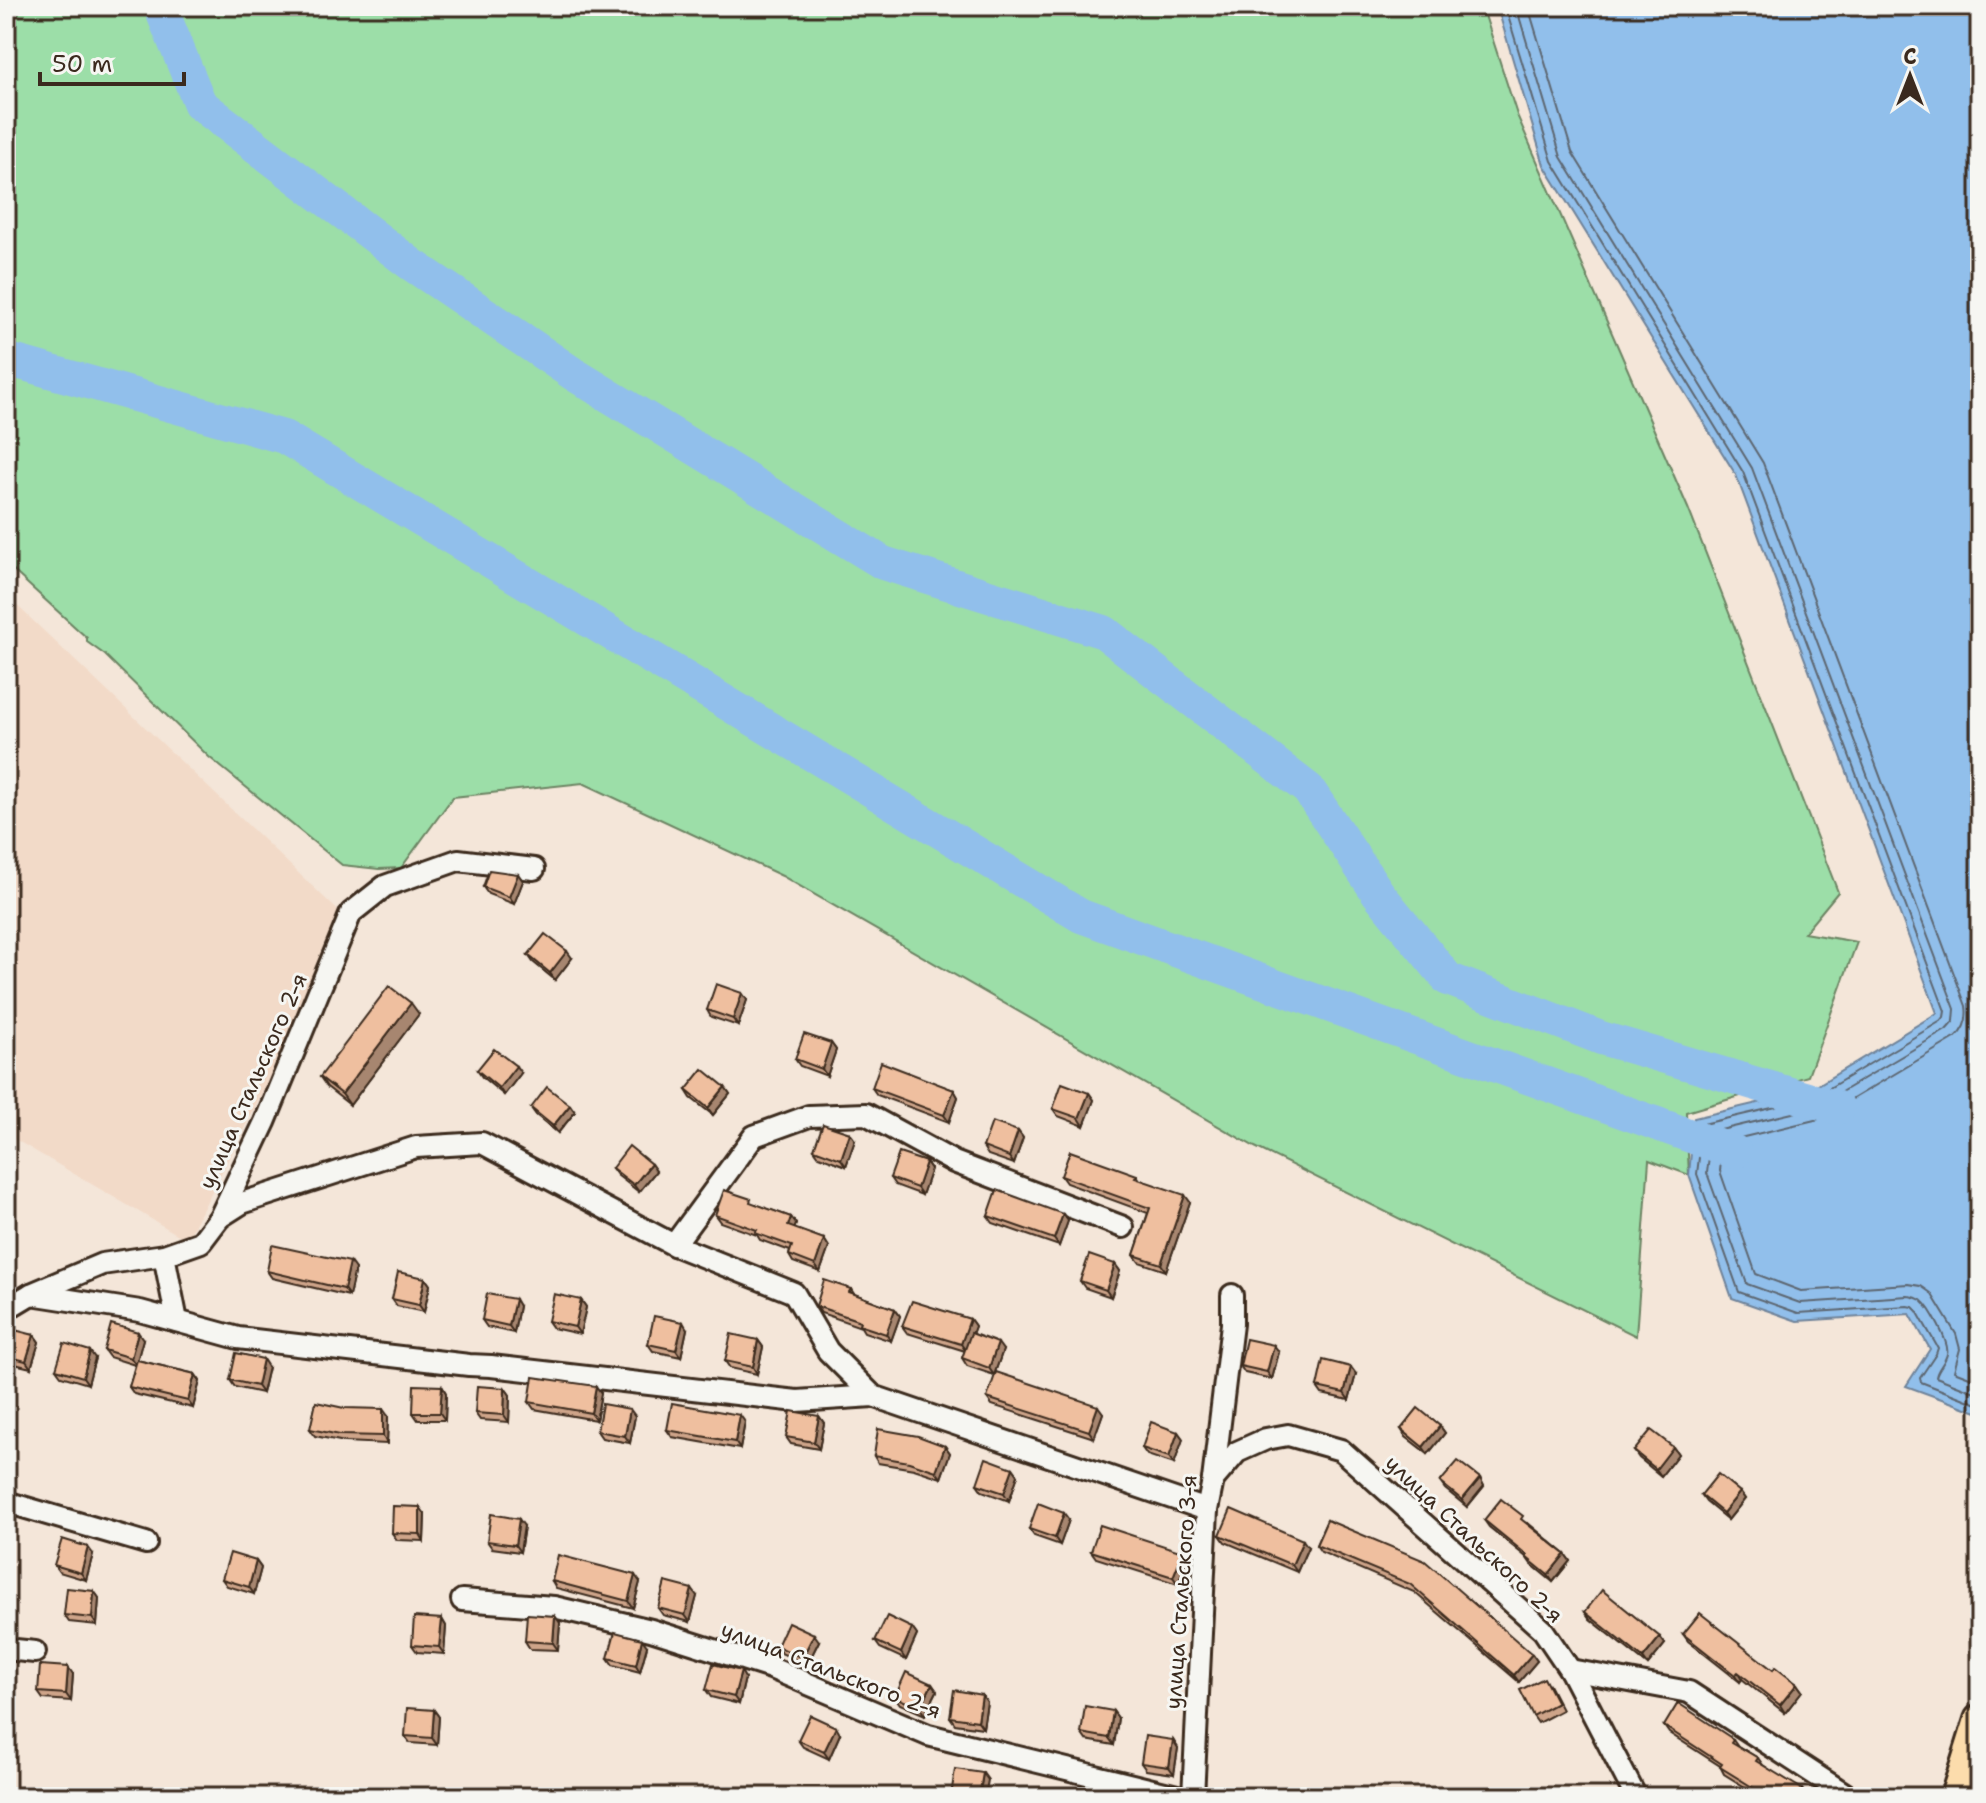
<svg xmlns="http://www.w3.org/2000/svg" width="1986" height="1803" font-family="'Shantell Sans',sans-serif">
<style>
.built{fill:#f2dac8}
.green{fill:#9cdea8;stroke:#6c8463;stroke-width:2}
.water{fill:#91bfeb;stroke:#6f8399;stroke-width:2}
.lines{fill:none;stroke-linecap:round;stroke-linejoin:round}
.shore{stroke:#5d6670;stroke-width:2}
.river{stroke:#91bfeb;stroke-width:34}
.minor-casing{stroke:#3b2a1e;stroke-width:26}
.highway-casing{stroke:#3b2a1e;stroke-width:36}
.minor{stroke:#f6f6f2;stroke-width:20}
.highway{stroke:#fcdcac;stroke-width:30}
.wall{fill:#cea489;stroke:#3b2a1e;stroke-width:2}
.shaded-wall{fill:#a7866f;stroke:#3b2a1e;stroke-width:2}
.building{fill:#efbf9f;stroke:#3b2a1e;stroke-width:2}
.labels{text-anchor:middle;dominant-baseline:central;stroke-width:6;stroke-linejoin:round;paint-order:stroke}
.street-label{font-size:22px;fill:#3b2a1e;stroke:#f6f6f2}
</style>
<rect width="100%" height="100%" fill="#f4e6d9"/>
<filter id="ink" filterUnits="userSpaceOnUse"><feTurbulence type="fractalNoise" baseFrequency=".0125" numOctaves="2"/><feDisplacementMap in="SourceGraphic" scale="16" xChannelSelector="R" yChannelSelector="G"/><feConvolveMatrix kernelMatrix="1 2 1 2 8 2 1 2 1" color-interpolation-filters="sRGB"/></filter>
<g filter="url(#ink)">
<path class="built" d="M6,595l344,327 -163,318 -181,-106z"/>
<path class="green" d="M6,6h1476l35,109 171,393 150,384 -34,41 53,9 -49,134 -122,36 3,63 -40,-15 -13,176 -381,-189 -473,-271 -199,-93 -130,14 -52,71 -22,1 -37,-4 -133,-108 -104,-102 -18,-13v-4l-81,-74z"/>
<path class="water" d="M1497,6h483v1407l-74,-27 24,-37 -20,-35 -113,7 -65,-23 -43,-123 5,-57 114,-27 129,-78 -201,-538 -192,-310z"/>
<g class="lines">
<g class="shore">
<path d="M1505,6l47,155 191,311 202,539 -1,6 -3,4 -130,78 -108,25 -6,50 42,118 59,21 110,-7 5,1 4,4 21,37 -2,6 -16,24 1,4 59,23"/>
<path d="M1516,6l45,151 191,311 203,541 -1,12 -8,9 -132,78 -102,24 -5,41 40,111 53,19 108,-7c6,1 8,1 13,4 9,7 29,43 26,54 -2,9 -10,15 -11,23l44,17"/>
<path d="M1528,6l44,146 191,311 203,543c2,13 -1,23 -11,32l-136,81 -96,23 -3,29 36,103 45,17 107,-7 13,2 10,7 25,41 4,15 -6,22 26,10"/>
</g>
<g class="river">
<path d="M160,6l40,98 211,160 161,109 311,190 221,69 204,157 70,104 70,86 153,59 237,70"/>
<path d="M6,359l278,78 797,479 654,236"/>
</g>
<defs>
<g id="minor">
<path d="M220,1217l22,-14 174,-56 66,-4 192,102 120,48 34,58 45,45"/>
<path d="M674,1245l80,-109 55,-20 57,-2 88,48 169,65"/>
<path d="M164,1255l13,66"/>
<path d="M31,1294l109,17 98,27 231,27 22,1 306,35 76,-5 334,114"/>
<path d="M6,1309l25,-15 71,-30 62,-9 37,-13 19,-25 45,-95 86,-209 34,-27 73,-26 76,9"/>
<path d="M1213,1480l24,-28 29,-13 22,-4 53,15 202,180 27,40 66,127"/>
<path d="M6,1502l140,41"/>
<path d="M462,1600l92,7 97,23 120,38 157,67 253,62"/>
<path d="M6,1649l29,3"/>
<path d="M1570,1670l119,22 156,102"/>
<path d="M1193,1797l14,-287 6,-30 19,-156v-29"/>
</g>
<path id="highway" d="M1956,1797l24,-77"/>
</defs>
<use href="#minor" class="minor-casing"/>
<use href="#highway" class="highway-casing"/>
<use href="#minor" class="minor"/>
<use href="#highway" class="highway"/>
</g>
<g class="wall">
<path d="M518,874l5,7 -9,23 -26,-10 -5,-7z"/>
<path d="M528,955l44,3 -17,22 -22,-18z"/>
<path d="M742,993l5,7 -9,26 -27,-9 -4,-7z"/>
<path d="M419,1014l-69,91 -23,-18 -7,-10z"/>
<path d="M831,1043l5,7 -9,26 -27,-10 -5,-7z"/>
<path d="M477,1070l44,3 -17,22 -22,-18z"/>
<path d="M908,1072l1,2 45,16 4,7 -9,25 -72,-27 -5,-7z"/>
<path d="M725,1087l5,7 -17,21 -22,-17 -5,-8z"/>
<path d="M1089,1093l5,7 -10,26 -26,-10 -5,-7z"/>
<path d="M570,1105l5,7 -17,21 -22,-18 -5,-7z"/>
<path d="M1018,1131l5,7 -9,26 -26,-9 -5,-8z"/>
<path d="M855,1140l-9,26 -27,-10 -5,-7z"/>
<path d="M926,1162l5,7 -9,26 -27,-10 -5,-7z"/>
<path d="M651,1164l5,7 -17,21 -22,-17 -5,-7z"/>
<path d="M1137,1175l3,5 50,22 -24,69 -27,-9 -5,-7 14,-42 -82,-30 -5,-7z"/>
<path d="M754,1204l37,13 5,7 -2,5 30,10 5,8 -9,25 -27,-10 -4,-7 1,-4 -30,-11 -3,-5 -37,-13 -5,-7z"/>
<path d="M1063,1214l5,7 -9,25 -66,-23 -5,-7z"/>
<path d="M1115,1264l5,7 -9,26 -26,-9 -5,-7z"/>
<path d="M355,1269l-6,27 -77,-18 -5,-7z"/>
<path d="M425,1278l5,7 -6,27 -27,-6 -5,-7z"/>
<path d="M851,1289l3,5 41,15 5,7 -9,25 -27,-9 -3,-5 -40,-14 -5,-7z"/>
<path d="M581,1300l5,7 -6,27 -27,-6 -5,-7z"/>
<path d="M519,1306l-5,27 -27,-6 -5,-7z"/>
<path d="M970,1319l5,7 -3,7 31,17 -9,25 -27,-9 -5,-8 3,-7 -58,-18 -5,-7z"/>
<path d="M687,1329l-6,28 -28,-6 -5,-7z"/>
<path d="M6,1331l28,4 5,7 -8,26 -25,-6z"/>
<path d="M143,1339l-6,21 58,14 5,7 -7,27 -59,-14 -5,-7 6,-22 -26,-8 -5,-7z"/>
<path d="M758,1340l5,7 -6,27 -27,-6 -5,-7z"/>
<path d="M1279,1352l-7,27 -27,-6 -5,-7z"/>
<path d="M95,1358l-7,26 -27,-8 -5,-7z"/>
<path d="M268,1367l-6,26 -27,-6 -5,-7z"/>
<path d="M1356,1374l-7,26 -27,-6 -5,-7z"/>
<path d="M442,1386l4,7 -1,27h-27l-5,-7z"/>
<path d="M505,1388l5,7 -1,27 -29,-2 -5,-7z"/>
<path d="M601,1393l-5,27 -62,-11 -5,-7z"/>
<path d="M987,1398h84l32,15 -9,25 -102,-33z"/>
<path d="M388,1416l-1,28 -42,-2 -30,-6 -5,-7z"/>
<path d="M635,1416l-5,27 -28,-5 -5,-7z"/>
<path d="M819,1416l5,7 -5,26 -28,-5 -5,-7z"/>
<path d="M745,1422l-5,27 -68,-12 -5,-7z"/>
<path d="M1440,1426l5,7 -17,21 -22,-17 -5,-8z"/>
<path d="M1178,1432l5,7 -9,25 -27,-9 -5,-7z"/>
<path d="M945,1446l5,7 -9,25 -27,-9 -36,-6 -4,-7z"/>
<path d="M1673,1447l5,7 -17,22 -22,-18 -5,-7z"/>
<path d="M1013,1468l5,7 -9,26 -27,-10 -5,-7z"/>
<path d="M1480,1478l4,8 -17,21 -22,-18 -5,-7z"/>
<path d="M1740,1492l5,7 -17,21 -22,-18 -5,-7z"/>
<path d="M425,1514l-1,27 -27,-1 -5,-7z"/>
<path d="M1069,1520l-9,25 -26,-9 -5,-7z"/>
<path d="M1327,1520l205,134 5,7 -18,21 -105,-90 -93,-40 -5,-7z"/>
<path d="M1484,1520l44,3 37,31 5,7 -17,21 -22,-18 -5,-7 -37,-30z"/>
<path d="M524,1526l-4,26 -28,-4 -5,-7z"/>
<path d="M1220,1535l88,12 -11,25 -72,-30z"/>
<path d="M1091,1551l92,1 4,7 -9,25 -82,-26z"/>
<path d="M93,1554l-7,26 -27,-8 -5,-7z"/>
<path d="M256,1561l5,7 -7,26 -27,-8 -5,-7z"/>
<path d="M552,1581l88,1 -7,26 -77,-20z"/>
<path d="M94,1591l5,7 -2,27 -28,-3 -5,-7z"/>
<path d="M697,1596l-7,26 -27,-7 -5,-7z"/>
<path d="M1585,1612l75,25 5,7 -17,21 -58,-46z"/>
<path d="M555,1616l5,7 -2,27 -28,-1 -5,-8z"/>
<path d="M442,1619l4,7 -2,28 -27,-2 -5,-7z"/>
<path d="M912,1628l5,7 -11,25 -26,-12 -5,-7z"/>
<path d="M1683,1634l90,36 24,14 5,7 -17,22 -43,-34 -2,3 -52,-41z"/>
<path d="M819,1641l-12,24 -26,-12 -4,-7z"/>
<path d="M647,1646l-7,26 -27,-7 -5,-7z"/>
<path d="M6,1663l8,7 -2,27 -6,-1z"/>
<path d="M73,1674l-2,27 -28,-2 -5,-7z"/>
<path d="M745,1678l-6,26 -28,-7 -5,-7z"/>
<path d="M932,1684l5,7 -12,24 -25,-11 -5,-7z"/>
<path d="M1549,1685l13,25 -24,13 -5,-7z"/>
<path d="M982,1695l5,7 -4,26 -28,-4 -5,-7z"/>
<path d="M434,1710l5,7 -2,28 -27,-2 -5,-7z"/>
<path d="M1113,1711l5,7 -4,27 -28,-5 -5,-7z"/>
<path d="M1664,1726l69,13 5,7 20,12 5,7 44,31 -46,1 -37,-23 -4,-8 -51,-33z"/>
<path d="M840,1734l-11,25 -26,-12 -5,-7z"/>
<path d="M1173,1740l5,8 -4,26 -28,-4 -5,-7z"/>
</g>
<g class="shaded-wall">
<path d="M518,874l5,7 -9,23 -5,-7z"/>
<path d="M567,951l5,7 -17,22 -5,-7z"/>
<path d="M742,993l5,7 -9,26 -5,-7z"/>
<path d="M411,1003l8,11 -69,91 -8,-11z"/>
<path d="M831,1043l5,7 -9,26 -5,-7z"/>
<path d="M516,1066l5,7 -17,22 -5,-7z"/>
<path d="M725,1087l5,7 -17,21 -5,-7z"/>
<path d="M954,1090l4,7 -9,25 -5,-7z"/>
<path d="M1089,1093l5,7 -10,26 -5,-8z"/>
<path d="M570,1105l5,7 -17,21 -5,-7z"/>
<path d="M1018,1131l5,7 -9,26 -5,-7z"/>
<path d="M850,1133l5,7 -9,26 -5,-7z"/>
<path d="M926,1162l5,7 -9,26 -5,-7z"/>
<path d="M651,1164l5,7 -17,21 -5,-7z"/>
<path d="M1185,1195l5,7 -24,69 -5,-7z"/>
<path d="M1063,1214l5,7 -9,25 -5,-7z"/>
<path d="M791,1217l5,7 -3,9 -5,-7z"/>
<path d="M824,1239l5,8 -9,25 -5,-7z"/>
<path d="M350,1262l5,7 -6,27 -5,-7z"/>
<path d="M1115,1264l5,7 -9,26 -5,-7z"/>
<path d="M425,1278l5,7 -6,27 -5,-7z"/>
<path d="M515,1299l4,7 -5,27 -5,-7z"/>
<path d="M581,1300l5,7 -6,27 -5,-7z"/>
<path d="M895,1309l5,7 -9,25 -5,-7z"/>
<path d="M970,1319l5,7 -9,25 -5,-7z"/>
<path d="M683,1322l4,7 -6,28 -5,-7z"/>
<path d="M138,1332l5,7 -7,26 -5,-7z"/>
<path d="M34,1335l5,7 -8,26 -5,-7z"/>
<path d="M758,1340l5,7 -6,27 -4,-7z"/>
<path d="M998,1343l5,7 -9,25 -5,-7z"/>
<path d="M1274,1345l5,7 -7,27 -5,-7z"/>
<path d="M90,1351l5,7 -7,26 -5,-7z"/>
<path d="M263,1359l5,8 -6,26 -5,-7z"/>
<path d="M1351,1367l5,7 -7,26 -5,-7z"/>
<path d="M195,1374l5,7 -7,27 -5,-7z"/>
<path d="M442,1386l4,7 -1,27 -5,-7z"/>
<path d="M596,1386l5,7 -5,27 -5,-7z"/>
<path d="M505,1388l5,7 -1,27 -5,-7z"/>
<path d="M1098,1406l5,7 -9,25 -5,-7z"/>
<path d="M383,1409l5,7 -1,28 -4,-8z"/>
<path d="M630,1409l5,7 -5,27 -5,-7z"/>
<path d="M740,1415l5,7 -5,27 -5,-7z"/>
<path d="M819,1416l5,7 -5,26 -5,-7z"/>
<path d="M1440,1426l5,7 -17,21 -5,-7z"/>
<path d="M1178,1432l5,7 -9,25 -5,-7z"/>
<path d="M945,1446l5,7 -9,25 -5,-7z"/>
<path d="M1673,1447l5,7 -17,22 -5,-7z"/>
<path d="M1013,1468l5,7 -9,26 -5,-8z"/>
<path d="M1480,1478l4,8 -17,21 -5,-7z"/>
<path d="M1740,1492l5,7 -17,21 -5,-7z"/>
<path d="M420,1507l5,7 -1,27 -4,-7z"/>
<path d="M1064,1513l5,7 -9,25 -5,-7z"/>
<path d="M519,1519l5,7 -4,26 -5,-7z"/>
<path d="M1303,1540l5,7 -11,25 -5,-7z"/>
<path d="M88,1547l5,7 -7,26 -5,-7z"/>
<path d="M1183,1552l4,7 -9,25 -5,-7z"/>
<path d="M1565,1554l5,7 -17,21 -5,-7z"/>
<path d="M256,1561l5,7 -7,26 -5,-7z"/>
<path d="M635,1575l5,7 -7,26 -5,-7z"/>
<path d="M692,1589l5,7 -7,26 -5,-7z"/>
<path d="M94,1591l5,7 -2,27 -5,-7z"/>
<path d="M555,1616l5,7 -2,27 -5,-7z"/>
<path d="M442,1619l4,7 -2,28 -5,-7z"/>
<path d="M912,1628l5,7 -11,25 -5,-7z"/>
<path d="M814,1634l5,7 -12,24 -5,-7z"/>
<path d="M1660,1637l5,7 -17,21 -5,-7z"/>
<path d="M642,1639l5,7 -7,26 -4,-7z"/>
<path d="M1532,1654l5,7 -18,21 -5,-7z"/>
<path d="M9,1663l5,7 -2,27 -5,-7z"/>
<path d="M68,1667l5,7 -2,27 -5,-7z"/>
<path d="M741,1671l4,7 -6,26 -5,-7z"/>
<path d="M1738,1672l4,7 -2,3 -5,-7z"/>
<path d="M932,1684l5,7 -12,24 -5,-7z"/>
<path d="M1797,1684l5,7 -17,22 -5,-8z"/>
<path d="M982,1695l5,7 -4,26 -5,-7z"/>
<path d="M434,1710l5,7 -2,28 -5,-7z"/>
<path d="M1113,1711l5,7 -4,27 -5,-7z"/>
<path d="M836,1727l4,7 -11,25 -5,-7z"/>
<path d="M1173,1740l5,8 -4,26 -5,-7z"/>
<path d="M983,1773l5,7 -3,17h-6z"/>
<path d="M1802,1789l5,8h-10z"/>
</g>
<g class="building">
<path d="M489,870l29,4 -9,23 -26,-10z"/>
<path d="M545,934l22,17 -17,22 -22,-18z"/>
<path d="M716,984l26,9 -9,26 -26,-9z"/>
<path d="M389,986l22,17 -69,91 -22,-17z"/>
<path d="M804,1034l27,9 -9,26 -27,-10z"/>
<path d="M494,1049l22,17 -17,22 -22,-18z"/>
<path d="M881,1062l73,28 -10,25 -72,-27z"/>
<path d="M703,1069l22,18 -17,21 -22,-18z"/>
<path d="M1062,1083l27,10 -10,25 -26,-9z"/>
<path d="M547,1087l23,18 -17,21 -22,-18z"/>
<path d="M992,1122l26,9 -9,26 -26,-10z"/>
<path d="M823,1124l27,9 -9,26 -27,-10z"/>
<path d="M629,1146l22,18 -17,21 -22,-17z"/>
<path d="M1070,1151l67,24 -2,3 50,17 -24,69 -27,-9 16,-47 -89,-32z"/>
<path d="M899,1153l27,9 -9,26 -27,-10z"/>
<path d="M724,1190l27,9 -1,3 41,15 -3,9 36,13 -9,26 -26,-10 3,-9 -37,-13 2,-3 -42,-15z"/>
<path d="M997,1190l66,24 -9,25 -66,-23z"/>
<path d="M272,1245l78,17 -6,27 -77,-18z"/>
<path d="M1089,1255l26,9 -9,26 -26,-9z"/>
<path d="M398,1272l27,6 -6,27 -27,-6z"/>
<path d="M824,1280l27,9 -2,3 46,17 -9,25 -27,-9 1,-4 -44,-15z"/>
<path d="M487,1294l28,5 -6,27 -27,-6z"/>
<path d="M554,1294l27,6 -6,27 -27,-6z"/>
<path d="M912,1301l58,18 -9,25 -59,-18z"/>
<path d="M654,1316l29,6 -7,28 -28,-6z"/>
<path d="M111,1324l27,8 -7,26 -27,-8z"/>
<path d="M7,1328l27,7 -8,26 -20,-5z"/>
<path d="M971,1333l27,10 -9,25 -27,-10z"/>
<path d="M731,1334l27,6 -5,27 -28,-6z"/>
<path d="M1246,1339l28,6 -7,27 -27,-6z"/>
<path d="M64,1343l26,8 -7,26 -27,-8z"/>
<path d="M236,1353l27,6 -6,27 -27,-6z"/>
<path d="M137,1360l58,14 -7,27 -59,-14z"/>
<path d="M1323,1360l28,7 -7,26 -27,-6z"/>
<path d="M996,1372l102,34 -9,25 -102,-33z"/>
<path d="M533,1377l63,9 -5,27 -62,-11z"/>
<path d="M414,1385l28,1 -2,27h-27z"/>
<path d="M477,1386l28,2 -1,27 -29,-2z"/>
<path d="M316,1402l28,6 39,1v27l-43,-1 -30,-6z"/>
<path d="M672,1403l68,12 -5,27 -68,-12z"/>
<path d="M602,1404l28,5 -5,27 -28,-5z"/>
<path d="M1418,1408l22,18 -17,21 -22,-18z"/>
<path d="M791,1411l28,5 -5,26 -28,-5z"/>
<path d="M1151,1422l27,10 -9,25 -27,-9z"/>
<path d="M878,1429l40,7 27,10 -9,25 -27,-9 -35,-6z"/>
<path d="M1651,1430l22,17 -17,22 -22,-18z"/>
<path d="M986,1458l27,10 -9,25 -27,-9z"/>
<path d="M1458,1461l22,17 -18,22 -22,-18z"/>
<path d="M1718,1474l22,18 -17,21 -22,-18z"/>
<path d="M1501,1499l22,17 -2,3 44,35 -17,21 -22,-18 1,-2 -43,-35z"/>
<path d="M1038,1503l26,10 -9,25 -26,-9z"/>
<path d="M393,1506l27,1v27l-28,-1z"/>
<path d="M1231,1509l72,31 -11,25 -72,-30z"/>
<path d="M491,1514l28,5 -4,26 -28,-4z"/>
<path d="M1327,1520l98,41 107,93 -18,21 -104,-91 -94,-39z"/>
<path d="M1100,1525l83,27 -10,25 -82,-26z"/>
<path d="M62,1539l26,8 -7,26 -27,-8z"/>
<path d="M230,1553l26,8 -7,26 -27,-8z"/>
<path d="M558,1555l77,20 -7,26 -76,-20z"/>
<path d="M665,1582l27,7 -7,26 -27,-7z"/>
<path d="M67,1588l27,3 -2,27 -28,-3z"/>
<path d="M1602,1590l58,47 -17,21 -58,-46z"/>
<path d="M1700,1613l73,57 2,-3 22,17 -17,21 -42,-33 -3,3 -52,-41z"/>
<path d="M527,1614l28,2 -2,27 -28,-2z"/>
<path d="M887,1616l25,12 -11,25 -26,-12z"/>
<path d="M414,1617l28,2 -3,28 -27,-2z"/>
<path d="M788,1622l26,12 -12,24 -25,-12z"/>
<path d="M615,1632l27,7 -6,26 -28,-7z"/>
<path d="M6,1663h3l-2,27h-1z"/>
<path d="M713,1664l28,7 -7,26 -28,-7z"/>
<path d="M40,1665l28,2 -2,27 -28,-2z"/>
<path d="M906,1672l26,12 -12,24 -25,-11z"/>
<path d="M1544,1678l13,25 -24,13 -13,-26z"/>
<path d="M954,1690l28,5 -4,26 -28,-4z"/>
<path d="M1678,1703l55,36 -2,3 27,16 -2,3 46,28 -5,8h-33l1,-2 -45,-28 2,-3 -58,-38z"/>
<path d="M1085,1706l28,5 -4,27 -28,-5z"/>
<path d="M407,1708l27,2 -2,28 -27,-2z"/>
<path d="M810,1715l26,12 -12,25 -26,-12z"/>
<path d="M1145,1736l28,4 -4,27 -28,-4z"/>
<path d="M955,1769l28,4 -4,24 -28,-1z"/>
</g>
</g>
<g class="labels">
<g class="street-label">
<text transform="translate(253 1081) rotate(-66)">улица Стальского 2-я</text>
<text transform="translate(1474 1539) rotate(43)">улица Стальского 2-я</text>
<text transform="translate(1181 1592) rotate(-86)">улица Стальского 3-я</text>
<text transform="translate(831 1670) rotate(21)">улица Стальского 2-я</text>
</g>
</g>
<rect width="1986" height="1803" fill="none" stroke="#f6f6f2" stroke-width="32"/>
<rect x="16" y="16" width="1954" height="1771" fill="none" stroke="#3b2a1e" stroke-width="3" filter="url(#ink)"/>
<g transform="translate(1910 76)" stroke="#f6f6f2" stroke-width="6" paint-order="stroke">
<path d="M0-6L14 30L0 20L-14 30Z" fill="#3b2a1e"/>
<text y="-12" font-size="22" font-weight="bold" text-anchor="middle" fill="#3b2a1e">С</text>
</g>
<path d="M40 72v12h144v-12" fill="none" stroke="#3b2a1e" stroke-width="4"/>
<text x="52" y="72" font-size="24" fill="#3b2a1e" stroke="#f6f6f2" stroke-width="6" paint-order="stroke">50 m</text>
</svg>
